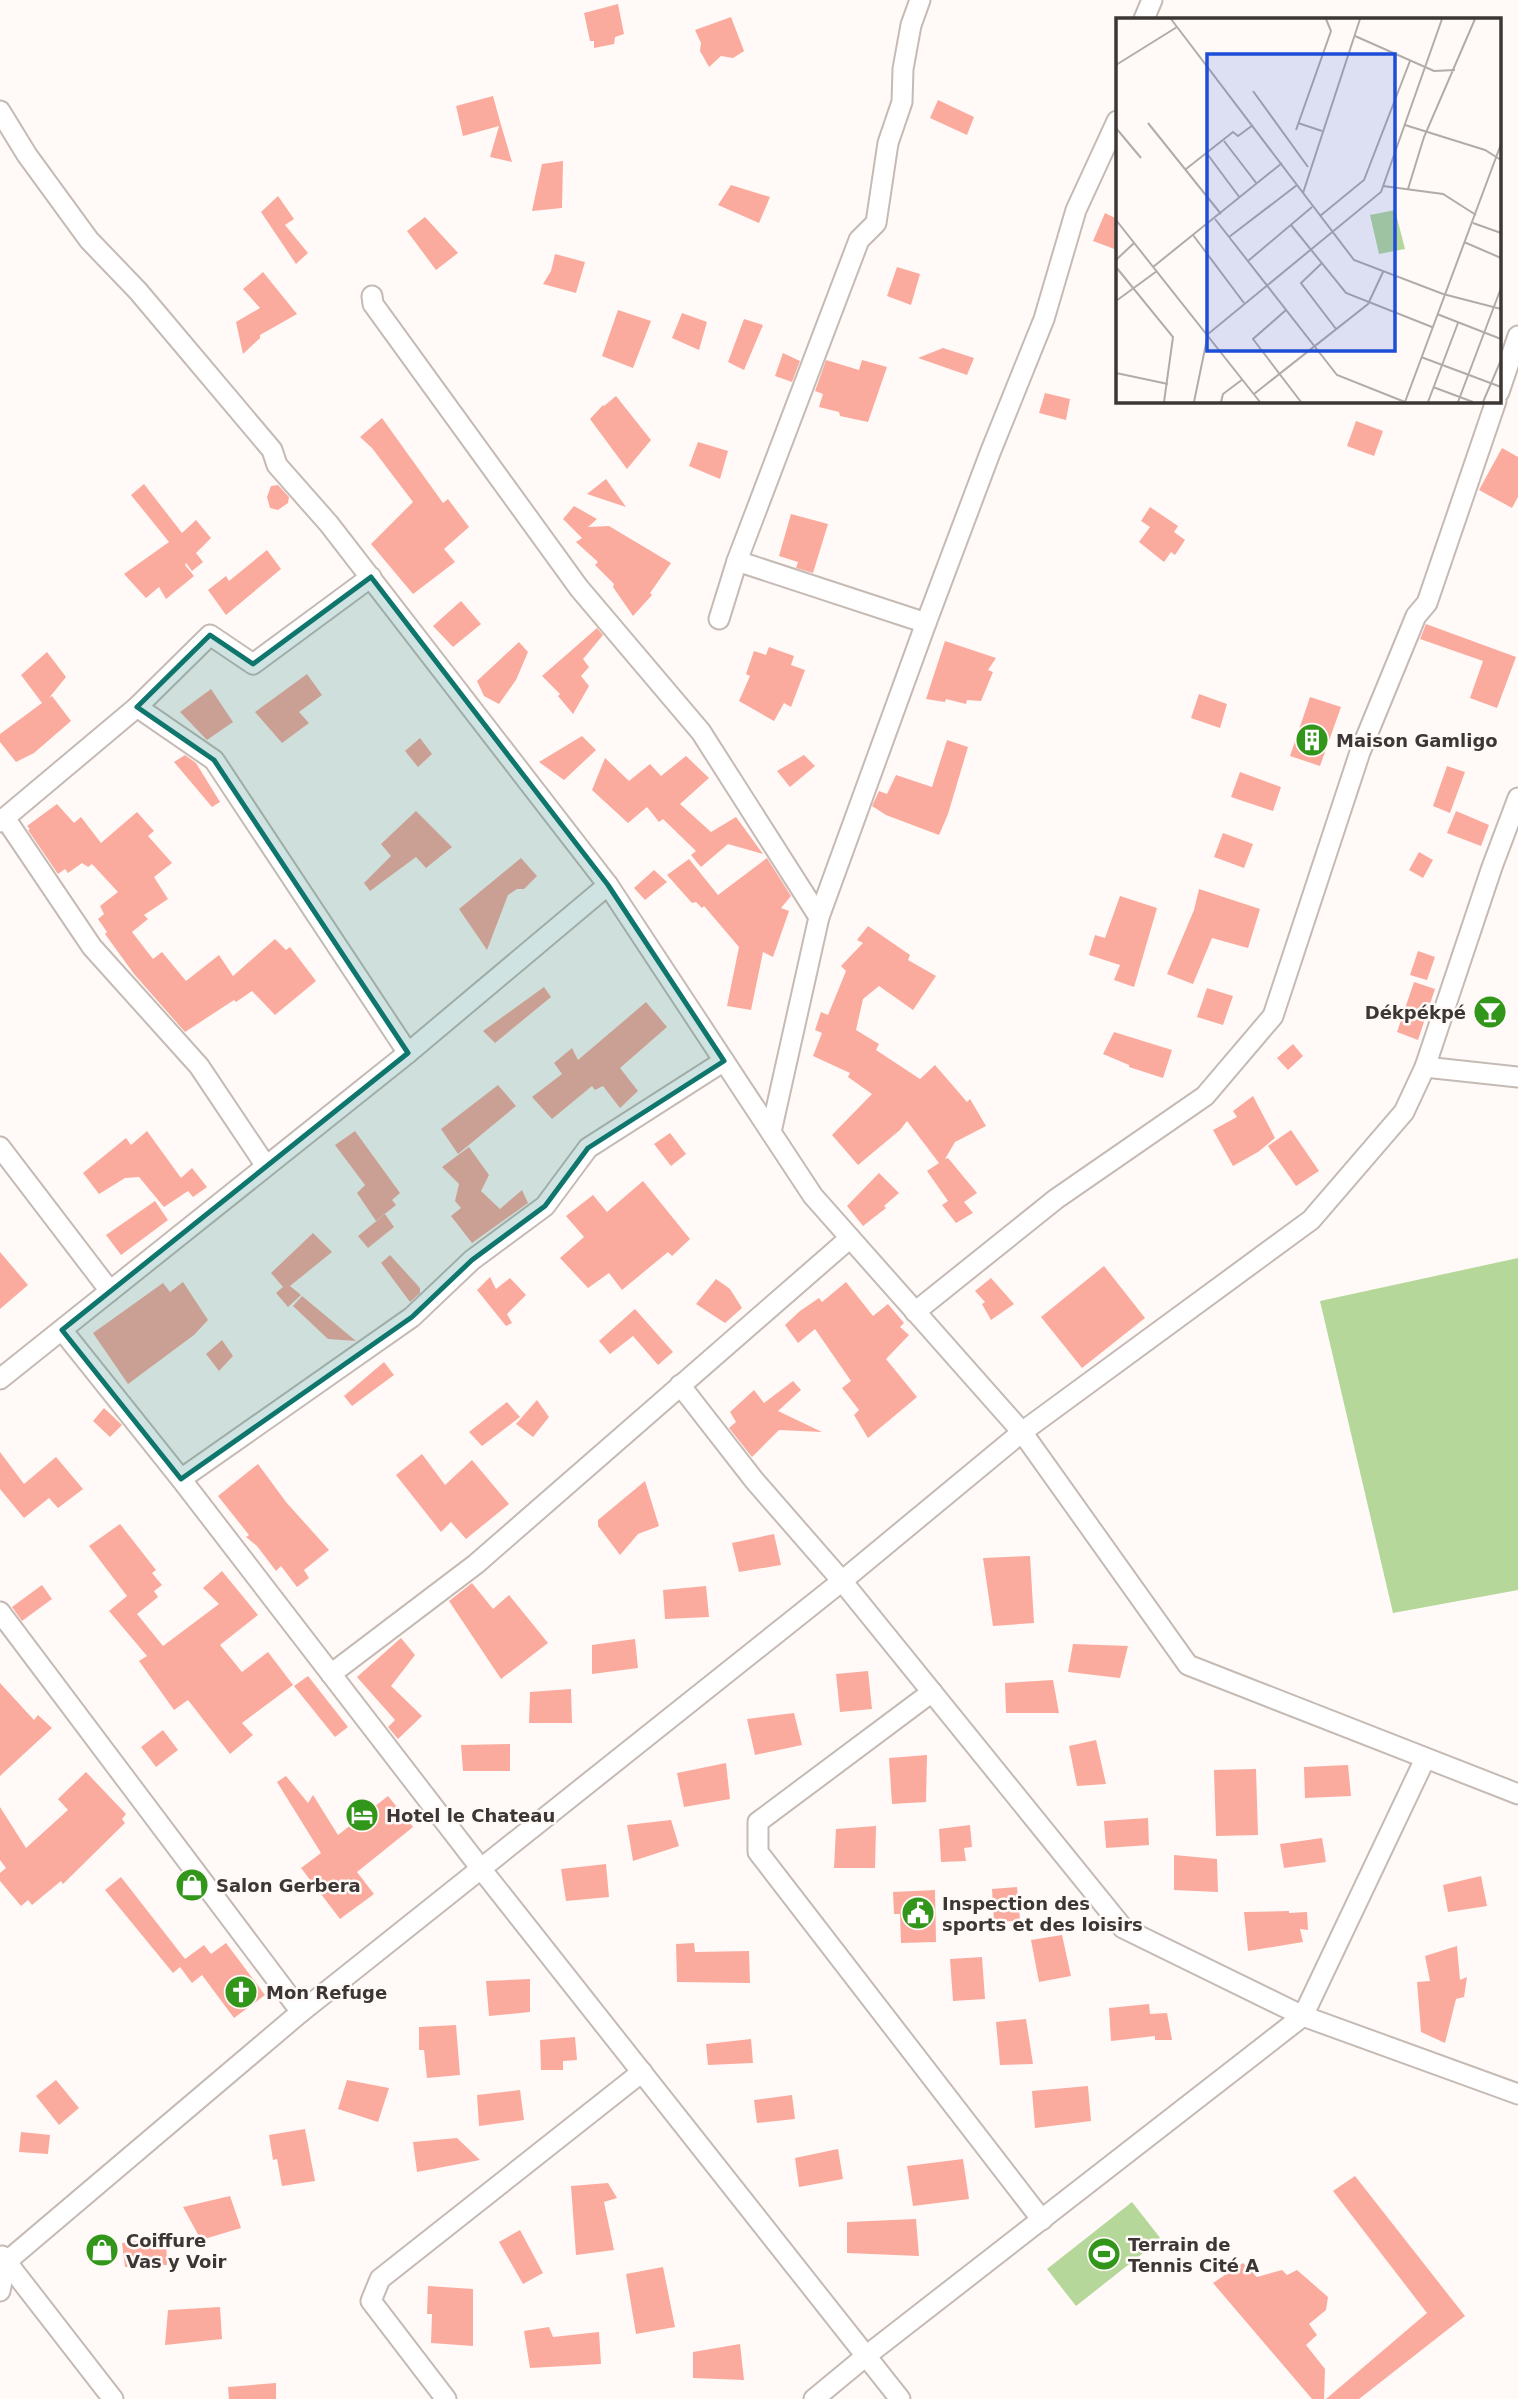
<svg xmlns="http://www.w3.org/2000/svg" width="1518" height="2399" font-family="'DejaVu Sans',sans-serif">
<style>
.green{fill:#b5d79a}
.building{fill:#fbab9e}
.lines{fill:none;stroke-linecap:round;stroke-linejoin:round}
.street-casing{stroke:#c5bab4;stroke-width:23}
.street{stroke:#fff;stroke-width:19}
.marked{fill:#0f766e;fill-opacity:0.2;stroke:#0f766e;stroke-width:5;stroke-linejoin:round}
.labels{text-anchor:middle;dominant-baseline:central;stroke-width:5;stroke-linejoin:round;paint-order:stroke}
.poi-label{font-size:18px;font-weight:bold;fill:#3c3735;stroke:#fffaf8;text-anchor:start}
.inset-road{fill:none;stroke:#b1acaa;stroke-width:2}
.view{fill:#1d4ed8;fill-opacity:0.15;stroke:#1d4ed8;stroke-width:3.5}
.inset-edge{fill:none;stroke:#3c3735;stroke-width:3.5}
</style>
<rect width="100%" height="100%" fill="#fffaf8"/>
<g class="green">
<path d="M1518,1258v332l-125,23 -73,-312z"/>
<path d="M1132,2202l29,37 -85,67 -29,-37z"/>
</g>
<g class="building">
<path d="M618,4l6,30 -9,3 -1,7 -20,4v-7h-4l-6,-28z"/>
<path d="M731,17l13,34 -11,7 -12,-2 -12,11 -9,-16 1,-8 -6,-13z"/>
<path d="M493,96l8,29 11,37 -22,-5 9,-31 -36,10 -7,-30z"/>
<path d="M938,100l36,17 -7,18 -37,-17z"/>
<path d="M563,161l-1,47 -30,3 10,-47z"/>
<path d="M731,185l39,12 -11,26 -41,-18z"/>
<path d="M278,196l16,23 -9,6 23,28 -12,11 -35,-52z"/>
<path d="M1105,213l12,6v31l-24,-9z"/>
<path d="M425,217l33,36 -22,17 -29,-39z"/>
<path d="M555,254l30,8 -9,31 -33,-9 8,-13z"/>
<path d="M897,267l23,7 -9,31 -24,-9z"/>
<path d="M263,272l34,42 -37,21v3l-17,16 -7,-32 24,-14 -17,-19z"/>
<path d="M618,310l33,11 -18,47 -31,-12z"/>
<path d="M682,313l25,9 -8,28 -27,-12z"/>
<path d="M744,319l19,6 -19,45 -16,-8z"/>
<path d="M943,348l31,10 -7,17 -49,-17z"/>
<path d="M783,353l17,8 -8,21 -17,-6z"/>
<path d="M826,360l33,10 3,-10 25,7 -19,55 -28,-6 -1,-4 -20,-5 4,-13 -8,-3z"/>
<path d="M1045,393l25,6 -4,21 -27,-7z"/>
<path d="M616,396l35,44 -24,29 -37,-50 13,-14 1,1z"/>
<path d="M382,418l61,85 5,-4 21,28 -25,22 11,13 -42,32 -42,-50 42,-42 -41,-54 -12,-11z"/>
<path d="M1356,421l27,10 -9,25 -27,-10z"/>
<path d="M698,442l30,9 -8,28 -31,-13z"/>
<path d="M1502,448l16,9v40l-6,11 -33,-18z"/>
<path d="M606,479l20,28 -39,-13z"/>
<path d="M144,484l38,49 14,-13 15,18 -15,15 7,9 -11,9 -6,-8 -1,2 9,11 -28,23 -7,-12 -13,11 -22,-24 45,-32 -38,-47z"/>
<path d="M278,485l11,12 -1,6 -10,7 -8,-2 -3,-11 4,-11z"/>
<path d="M574,506l23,13 -9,8 21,-1 62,37 -21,30 2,2 -19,21 -20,-29 1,-3 -19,-19 3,-3 -22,-20 6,-4 -19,-19z"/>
<path d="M1150,507l28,19 -4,6 11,8 -10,15 -4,-3 -7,10 -25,-20 11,-15 -9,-6z"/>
<path d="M791,514l37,10 -15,49 -17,-5 2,-6 -19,-6z"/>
<path d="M267,550l14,19 -55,46 -18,-25 18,-14 3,5z"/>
<path d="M461,601l20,23 -28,23 -20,-21z"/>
<path d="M1426,624l90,33 -19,51 -27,-10 13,-37 -63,-22z"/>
<path d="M597,628l6,7 -20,24 6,8 -8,9 8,10 -16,28 -15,-18 2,-2 -18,-18z"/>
<path d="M945,641l51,17 -8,12 5,2 -12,29 -14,-1 -1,4 -20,-5 -1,3 -19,-3z"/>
<path d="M519,642l9,10 -12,28 -17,24 -15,-8 -7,-15z"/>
<path d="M769,647l25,9 -3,9 14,5 -14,37 -7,-4 -10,18 -35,-20 11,-25 -4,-2 8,-23 12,4z"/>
<path d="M47,652l19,25 -17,21 3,-2 19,25 -37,32 -18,9 -16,-20v-8l42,-31 -21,-28z"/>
<path d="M307,674l15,21 -23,17 10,11 -27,20 -27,-31z"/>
<path d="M211,689l22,33 -26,18 -27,-28z"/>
<path d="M1199,694l28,10 -7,24 -29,-10z"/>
<path d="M1310,697l31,10 -21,59 -30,-10z"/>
<path d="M582,736l14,14 -32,30 -25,-18z"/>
<path d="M420,738l12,16 -14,13 -13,-16z"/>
<path d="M947,740l21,7 -20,67 -9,21 -53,-20 -14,-9 7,-15 8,3 9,-19 36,12z"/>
<path d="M185,755l11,8 24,39 -8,5 -38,-45z"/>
<path d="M804,755l11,11 -25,21 -13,-16z"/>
<path d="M686,756l23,22 -29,26 31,28 25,-15 27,37 -35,-10 -27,23 -10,-12 5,-4 -33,-32 -4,3 -12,-15 -19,16 -36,-33 13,-32 24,23 21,-17 11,12z"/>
<path d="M1447,766l18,6 -15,41 -17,-7z"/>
<path d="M1240,772l41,15 -8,24 -42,-14z"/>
<path d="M57,804l17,19 7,-6 20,26 36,-31 17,19 -6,5 24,27 -18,14 14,22 -24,16 4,4 -16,13 21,27 9,-7 24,29 33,-26 14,21 42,-37 11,11 4,-3 26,34 -41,34 -23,-24 -16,11 -2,-2 -49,32 -51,-58 -29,-40 2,-2 -9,-13 6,-5 -4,-8 18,-14 -26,-28 -4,3 -6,-4 -14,10 -3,-4 -7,5 -30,-44 2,-1 -3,-3z"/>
<path d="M416,811l36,36 -26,21 -10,-11 -46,34 -6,-8 27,-27 -10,-12z"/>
<path d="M1456,811l33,14 -8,21 -34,-13z"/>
<path d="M1223,833l30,11 -9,24 -30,-11z"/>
<path d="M1419,852l14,8 -10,18 -14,-8z"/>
<path d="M521,858l16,18 -13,13h-7l-9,6 -21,55 -28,-41z"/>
<path d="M767,858l24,38 -10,12 8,3 -16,46 -10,-5 -12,58 -24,-4 12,-59 -35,-41 -2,2 -6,-6 -4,1 -25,-28 22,-16 29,36z"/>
<path d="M654,870l13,12 -22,18 -11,-12z"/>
<path d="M1199,889l61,20 -12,39 -36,-10 -19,46 -26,-10 27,-64z"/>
<path d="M1120,896l37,12 -23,79 -20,-7 6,-15 -31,-10 6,-20 10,3z"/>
<path d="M868,926l42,29 -2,5 28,16 -23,34 -34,-24 -16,13 -7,31 23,14 -3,6 44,29 15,-14 32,37 3,-3 16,27 -31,16 -10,17 3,-1 29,35 -13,9 9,11 -17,10 -14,-18 6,-4 -21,-30 12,-8 -32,-42 -7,9 -42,35 -26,-30 40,-41 -24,-17 2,-4 -37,-17 9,-23 -7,-3 6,-18 7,3 18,-44 -5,-5 22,-23 -6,-3z"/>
<path d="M1418,951l17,6 -8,23 -17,-5z"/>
<path d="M1414,982l21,7 -17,51 -21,-8z"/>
<path d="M544,987l7,10 -56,46 -12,-12z"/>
<path d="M1207,988l26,8 -10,29 -26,-8z"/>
<path d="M646,1002l21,25 -47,41 18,23 -18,17 -17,-22 -8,4 -3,-4 -40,33 -20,-22 30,-23 -8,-11 18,-15 6,12z"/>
<path d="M1114,1032l58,18 -9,28 -34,-11v-2l-26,-11z"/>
<path d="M1293,1044l10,12 -15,14 -11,-12z"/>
<path d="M498,1085l18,21 -58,48 -17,-25z"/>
<path d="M1253,1096l22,42 -17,14 -25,14 -20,-36 24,-13 -4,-6z"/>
<path d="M1291,1130l28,41 -23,15 -28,-40z"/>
<path d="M147,1131l34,47 11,-10 15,19 -14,10 -5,-6 -24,16 -25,-30 -14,1 -26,16 -16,-21 43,-35 5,7z"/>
<path d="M355,1131l45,62 -8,7 4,5 -20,16 -19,-28 8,-8 -30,-40z"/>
<path d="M670,1133l16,21 -15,12 -17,-22z"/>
<path d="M469,1147l20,28 -8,16 19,18 22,-19 6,13 -56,40 -21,-27 10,-8 -6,-7 4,-17 -17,-17z"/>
<path d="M879,1173l20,20 -15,13 2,2 -23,18 -16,-20z"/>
<path d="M643,1181l47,58 -18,17 -4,-4 -46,38 -13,-17 -21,15 -28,-30 24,-21 -18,-21 27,-21 14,17z"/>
<path d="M155,1201l13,19 -47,35 -15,-20z"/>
<path d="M385,1214l9,13 -26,21 -10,-12z"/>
<path d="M313,1233l19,19 -42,34 11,9 -13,12 -12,-14 7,-6 -12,-14z"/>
<path d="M0,1252l28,33 -28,24z"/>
<path d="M390,1255l30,33v5l-10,9 -29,-39z"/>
<path d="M1104,1266l41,52 -63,50 -41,-51z"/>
<path d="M490,1277l6,12 14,-11 16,17 -19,19 5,9 -6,3 -29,-36z"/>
<path d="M991,1278l23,26 -23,16 -9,-16 3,-2 -10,-11z"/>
<path d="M716,1279l14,10 12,19 -17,15 -29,-19z"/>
<path d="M183,1282l25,38 -14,15 -66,49 -35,-51 70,-50 7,9z"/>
<path d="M846,1282l27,34 15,-12 16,19 -4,4 9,8 -23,24 31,38 -49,41 -14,-23 5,-5 -17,-22 9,-7 -36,-52 -17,14 -13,-18 15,-14 19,-13 3,4z"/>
<path d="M302,1296l54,45 -28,-2 -35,-33z"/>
<path d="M635,1309l38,43 -15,13 -25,-29 -23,18 -11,-13z"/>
<path d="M222,1340l11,16 -14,15 -13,-17z"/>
<path d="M384,1362l10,13 -42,31 -8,-10z"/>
<path d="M793,1381l8,9 -23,21 44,21 -43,-2 -27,27 -23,-29 7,-6 -6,-10 24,-22 10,13z"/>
<path d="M537,1400l12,17 -16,20 -17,-13z"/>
<path d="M507,1402l13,15 -38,29 -13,-14z"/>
<path d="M104,1408l18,17 -12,12 -17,-16z"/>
<path d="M0,1452l24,32 32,-27 27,32 -25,19 -9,-10 -25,20 -24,-29z"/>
<path d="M422,1454l23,31 27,-25 37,44 -43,35 -15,-17 -10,10 -45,-57z"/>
<path d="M258,1464l28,38 43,48 -25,20 5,8 -12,9 -16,-21 -5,5 -19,-25 -11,-9 3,-2 -31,-39z"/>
<path d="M645,1481l14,45 -21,8 -18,21 -22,-29v-6z"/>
<path d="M120,1524l36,46 -4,3 10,12 -8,6 4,6 -21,17 26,32 56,-42 -16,-16 19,-17 36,44 -38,30 22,27 26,-20 25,33 -51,38 11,12 -23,19 -42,-54 -14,10 -35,-49 8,-5 -38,-45 18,-15 -38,-50z"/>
<path d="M774,1534l7,31 -42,7 -7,-29z"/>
<path d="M1030,1556l4,67 -41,3 -10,-68z"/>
<path d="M472,1583l21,26 16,-14 39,48 -47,36 -52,-78z"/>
<path d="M42,1585l10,14 -30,22 -10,-14z"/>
<path d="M706,1586l3,31 -44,2 -2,-29z"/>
<path d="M401,1638l14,17 -24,31 31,30 -24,23 -10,-12 7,-7 -38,-43z"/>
<path d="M635,1639l3,29 -46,6v-29z"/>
<path d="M1073,1644l55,2 -8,32 -52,-6z"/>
<path d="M868,1671l4,38 -32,3 -4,-38z"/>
<path d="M308,1676l40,51 -13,10 -41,-51z"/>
<path d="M1053,1680l6,33h-53l-1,-30z"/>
<path d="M0,1683l34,37 4,-5 14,13 -52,48z"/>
<path d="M571,1689l1,34h-43l1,-31z"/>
<path d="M794,1713l8,32 -47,10 -8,-36z"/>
<path d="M163,1730l15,20 -22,17 -15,-20z"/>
<path d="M1096,1740l10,44 -29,2 -8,-40z"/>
<path d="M510,1744v27h-47l-2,-26z"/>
<path d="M927,1755l-1,47 -34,2 -3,-46z"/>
<path d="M726,1763l4,36 -46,8 -7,-34z"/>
<path d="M1348,1765l3,31 -46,2 -1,-31z"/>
<path d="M1256,1769l2,66 -42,1 -2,-66z"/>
<path d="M86,1772l40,42 -4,5 3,4 -62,61 -2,-3 -29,24 -4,-5 -7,6 -21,-25v-8l6,-5 -6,-8v-53l26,41 42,-38 -10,-11z"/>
<path d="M286,1776l22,27 5,-8 25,40 50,-39 25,31 -56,45 17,22 -34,25 -39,-51 20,-15 -44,-71z"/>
<path d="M1148,1818l1,27 -43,3 -2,-27z"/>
<path d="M671,1820l8,26 -46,15 -6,-36z"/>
<path d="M970,1825l2,22 -8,1 2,13 -25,1 -2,-33z"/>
<path d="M876,1826l-1,42h-41l2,-39z"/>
<path d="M1322,1838l4,24 -42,6 -4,-24z"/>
<path d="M1174,1855l43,4 1,33 -44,-2z"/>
<path d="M606,1864l3,33 -43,4 -5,-32z"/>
<path d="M1481,1876l6,30 -39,6 -5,-27z"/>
<path d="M121,1877l64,82 19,-14 7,9 15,-11 39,52 -31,23 -32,-43 -10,8 -12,-16 -7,6 -68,-83z"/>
<path d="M1017,1887l3,33 -26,3 -2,-34z"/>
<path d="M935,1890l1,52 -35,1 -1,-29h-6l-1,-22z"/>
<path d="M1289,1911v2l18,-1 1,18 -8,-1 3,13 -55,9 -4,-39z"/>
<path d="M1062,1935l9,41 -32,6 -8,-42z"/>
<path d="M694,1943l1,9 54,-1 1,32 -73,-1 -1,-38z"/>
<path d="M1457,1946l3,34 7,-3 -3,20 -8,2 -11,44 -24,-11 -4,-50 13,-1 -5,-25z"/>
<path d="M982,1957l3,42 -32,2 -3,-42z"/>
<path d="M530,1979v33l-41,4 -3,-35z"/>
<path d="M1149,2004l1,10 17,-1 5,27h-17v-4l-44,5 -2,-33z"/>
<path d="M1026,2019l7,45 -33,1 -4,-43z"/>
<path d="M456,2025l4,50 -33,3 -3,-28h-5v-23z"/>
<path d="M575,2037l2,23 -14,1v9h-22l-1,-30z"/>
<path d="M751,2039l2,24 -45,2 -2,-21z"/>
<path d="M56,2080l23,28 -20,17 -23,-29z"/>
<path d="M347,2080l42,8 -11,34 -40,-13z"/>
<path d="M1088,2086l3,35 -56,7 -3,-37z"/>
<path d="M520,2090l4,30 -45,6 -2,-31z"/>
<path d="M792,2095l3,24 -38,4 -3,-23z"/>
<path d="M305,2129l10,52 -33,5 -5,-27 -4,1 -4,-25z"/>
<path d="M21,2132l29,3 -2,19 -29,-2z"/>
<path d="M457,2138l23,22 -63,12 -4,-30z"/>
<path d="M838,2149l5,30 -44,8 -4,-29z"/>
<path d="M963,2159l6,40 -56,7 -6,-40z"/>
<path d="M1355,2176l110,140 -106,83h-33l101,-86 -94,-122z"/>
<path d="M608,2183l9,15 -13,4 10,48 -38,5 -5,-69z"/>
<path d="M230,2196l11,32 -40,12 -18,-33z"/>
<path d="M916,2219l3,37 -72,-3v-31z"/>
<path d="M520,2230l23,43 -20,11 -24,-42z"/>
<path d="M166,2237l1,28 -42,2 -3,-24z"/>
<path d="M1243,2263l14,14 25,-7 5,5 10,-5 31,27 -2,13 -17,14 8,11 -11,10 19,24 -1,30h-12l-99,-116z"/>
<path d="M663,2267l12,60 -39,7 -10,-60z"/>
<path d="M428,2286l45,3v57l-42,-3 1,-29h-5z"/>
<path d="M220,2307l2,32 -57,6 3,-35z"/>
<path d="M549,2327l4,10 46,-5 2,32 -71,4 -6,-37z"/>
<path d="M740,2344l4,36 -51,-2v-26z"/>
<path d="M276,2383v16h-47l-1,-12z"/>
</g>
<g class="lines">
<defs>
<g id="street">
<path d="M1144,19l8,-19"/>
<path d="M0,111l27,44 62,85 49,51 134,159 5,15 52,59 279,361 205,311 209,236 166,233 330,129"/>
<path d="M372,296l1,8 206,284 122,144 118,185"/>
<path d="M1499,392l19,-56"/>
<path d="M737,561l189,62"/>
<path d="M719,619l18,-58 122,-321 17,-17 12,-80 14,-41 1,-33 8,-44 9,-25"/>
<path d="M137,707l77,53 194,293"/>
<path d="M5,818l87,129 107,119 67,100"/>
<path d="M0,822l137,-115 73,-72 43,29 118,-87"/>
<path d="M1425,1067l93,10"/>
<path d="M771,1132l48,-215 107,-294 64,-170 54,-134 32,-109 41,-89"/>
<path d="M0,1147l110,144"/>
<path d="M915,1312l141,-113 149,-103 68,-80 87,-264 56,-136 11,-13 69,-202"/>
<path d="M62,1330l119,149 301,391 418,529"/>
<path d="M0,1379l408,-326 200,-168"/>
<path d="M680,1385l74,95 88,101 281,347 180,88 215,78"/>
<path d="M181,1479l231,-162 60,-57 73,-54 43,-58 136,-87"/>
<path d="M0,1612l301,400"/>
<path d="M331,1674l145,-110 374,-326"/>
<path d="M932,1692l-174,130v30l284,368"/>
<path d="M2,2256l111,143"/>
<path d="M0,2291l6,-29 295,-250 541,-431 180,-149 289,-212 93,-108 21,-45 67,-200 26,-69"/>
<path d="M446,2399l-75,-98 9,-22 262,-207"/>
<path d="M814,2399l52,-43 437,-340 122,-257"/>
</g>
</defs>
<use href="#street" class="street-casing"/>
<use href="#street" class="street"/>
</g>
<path class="marked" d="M371,577l237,308 116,176 -136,87 -43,58 -73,54 -60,57 -231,162 -119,-149 346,-277 -194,-293 -77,-53 73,-72 43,29z"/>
<defs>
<symbol id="building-disc" viewBox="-11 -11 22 22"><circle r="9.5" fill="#32961a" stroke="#fffaf8"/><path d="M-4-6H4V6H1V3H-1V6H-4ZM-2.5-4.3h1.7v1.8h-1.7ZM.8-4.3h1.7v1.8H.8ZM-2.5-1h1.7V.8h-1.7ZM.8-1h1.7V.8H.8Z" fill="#fff"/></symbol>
<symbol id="bar-disc" viewBox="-11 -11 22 22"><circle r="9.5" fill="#32961a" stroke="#fffaf8"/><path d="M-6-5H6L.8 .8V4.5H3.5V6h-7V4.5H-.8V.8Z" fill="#fff"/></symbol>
<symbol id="hotel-disc" viewBox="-11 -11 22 22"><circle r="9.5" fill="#32961a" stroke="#fffaf8"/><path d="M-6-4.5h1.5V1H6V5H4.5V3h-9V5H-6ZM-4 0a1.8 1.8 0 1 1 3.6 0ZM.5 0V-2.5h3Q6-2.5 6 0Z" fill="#fff"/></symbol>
<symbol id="shop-disc" viewBox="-11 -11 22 22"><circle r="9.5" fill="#32961a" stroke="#fffaf8"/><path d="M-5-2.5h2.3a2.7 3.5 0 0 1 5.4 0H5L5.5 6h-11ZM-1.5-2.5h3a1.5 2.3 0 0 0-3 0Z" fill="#fff"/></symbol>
<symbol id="civic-disc" viewBox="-11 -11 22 22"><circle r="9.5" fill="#32961a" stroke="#fffaf8"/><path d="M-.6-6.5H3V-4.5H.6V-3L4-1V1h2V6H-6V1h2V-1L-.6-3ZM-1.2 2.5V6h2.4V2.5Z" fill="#fff"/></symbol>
<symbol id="church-disc" viewBox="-11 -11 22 22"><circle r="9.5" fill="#32961a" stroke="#fffaf8"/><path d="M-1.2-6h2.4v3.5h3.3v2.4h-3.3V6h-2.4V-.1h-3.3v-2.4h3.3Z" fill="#fff"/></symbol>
<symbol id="stadium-disc" viewBox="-11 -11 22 22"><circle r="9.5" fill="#32961a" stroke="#fffaf8"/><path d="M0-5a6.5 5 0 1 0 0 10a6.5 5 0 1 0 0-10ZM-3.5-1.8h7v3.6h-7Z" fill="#fff"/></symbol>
</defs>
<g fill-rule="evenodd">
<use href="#building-disc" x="1293" y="721" width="38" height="38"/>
<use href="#bar-disc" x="1471" y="993" width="38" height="38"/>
<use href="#hotel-disc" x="343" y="1796" width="38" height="38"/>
<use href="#shop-disc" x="173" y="1866" width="38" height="38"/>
<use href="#civic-disc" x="899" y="1894" width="38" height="38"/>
<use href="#church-disc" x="222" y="1973" width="38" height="38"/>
<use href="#shop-disc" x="83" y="2231" width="38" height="38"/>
<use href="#stadium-disc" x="1085" y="2235" width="38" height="38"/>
</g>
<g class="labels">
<g class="poi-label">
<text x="1336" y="740">Maison Gamligo</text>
<text x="1466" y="1012" text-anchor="end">Dékpékpé</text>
<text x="386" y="1815">Hotel le Chateau</text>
<text x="216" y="1885">Salon Gerbera</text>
<text x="942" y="1903">Inspection des<tspan x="942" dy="21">sports et des loisirs</tspan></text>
<text x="266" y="1992">Mon Refuge</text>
<text x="126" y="2240">Coiffure<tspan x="126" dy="21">Vas y Voir</tspan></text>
<text x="1128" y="2244">Terrain de<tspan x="1128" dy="21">Tennis Cité A</tspan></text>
</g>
</g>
<g transform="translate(1116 18)">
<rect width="385" height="385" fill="#fffaf8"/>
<path d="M279,192l10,39 -26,5 -9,-39z" fill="#b5d79a"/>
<path class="inset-road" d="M55,1l183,241 89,34 58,15M239,18l79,35 21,-1M0,47l61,-38M137,73l55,76M32,105l73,91M182,105l24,8M289,107l80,25 16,10M0,110l25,30M180,112l35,-99 -5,-12M108,123l33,43M92,137l32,43M70,151l47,-37 5,4 15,-11M267,168l60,8 33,21M292,171l16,-52 51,-118M187,175l57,-174M204,198l44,-36 46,-119M99,201l122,156 68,27M0,202l144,182M357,205l28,10M175,207l55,68 86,34M77,217l51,68M113,219l68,-52M348,224l37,16M0,242l18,-17M132,243l64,-54M206,245l-21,20 35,46M0,249l57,70 -9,65M37,249l129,-104M0,283l41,-30M170,292l-33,29 48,63M321,296l64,25M305,339l80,30M0,355l52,11M317,369l40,15M138,376l114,-90 15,-32M78,384l14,-68 173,-142 61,-173M105,384l2,-8 20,-15M289,384l96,-258M312,384l30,-79M342,384l43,-114M367,384l18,-42"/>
<path class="view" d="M91,36h188v297h-188z"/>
<rect width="385" height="385" class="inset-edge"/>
</g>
</svg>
